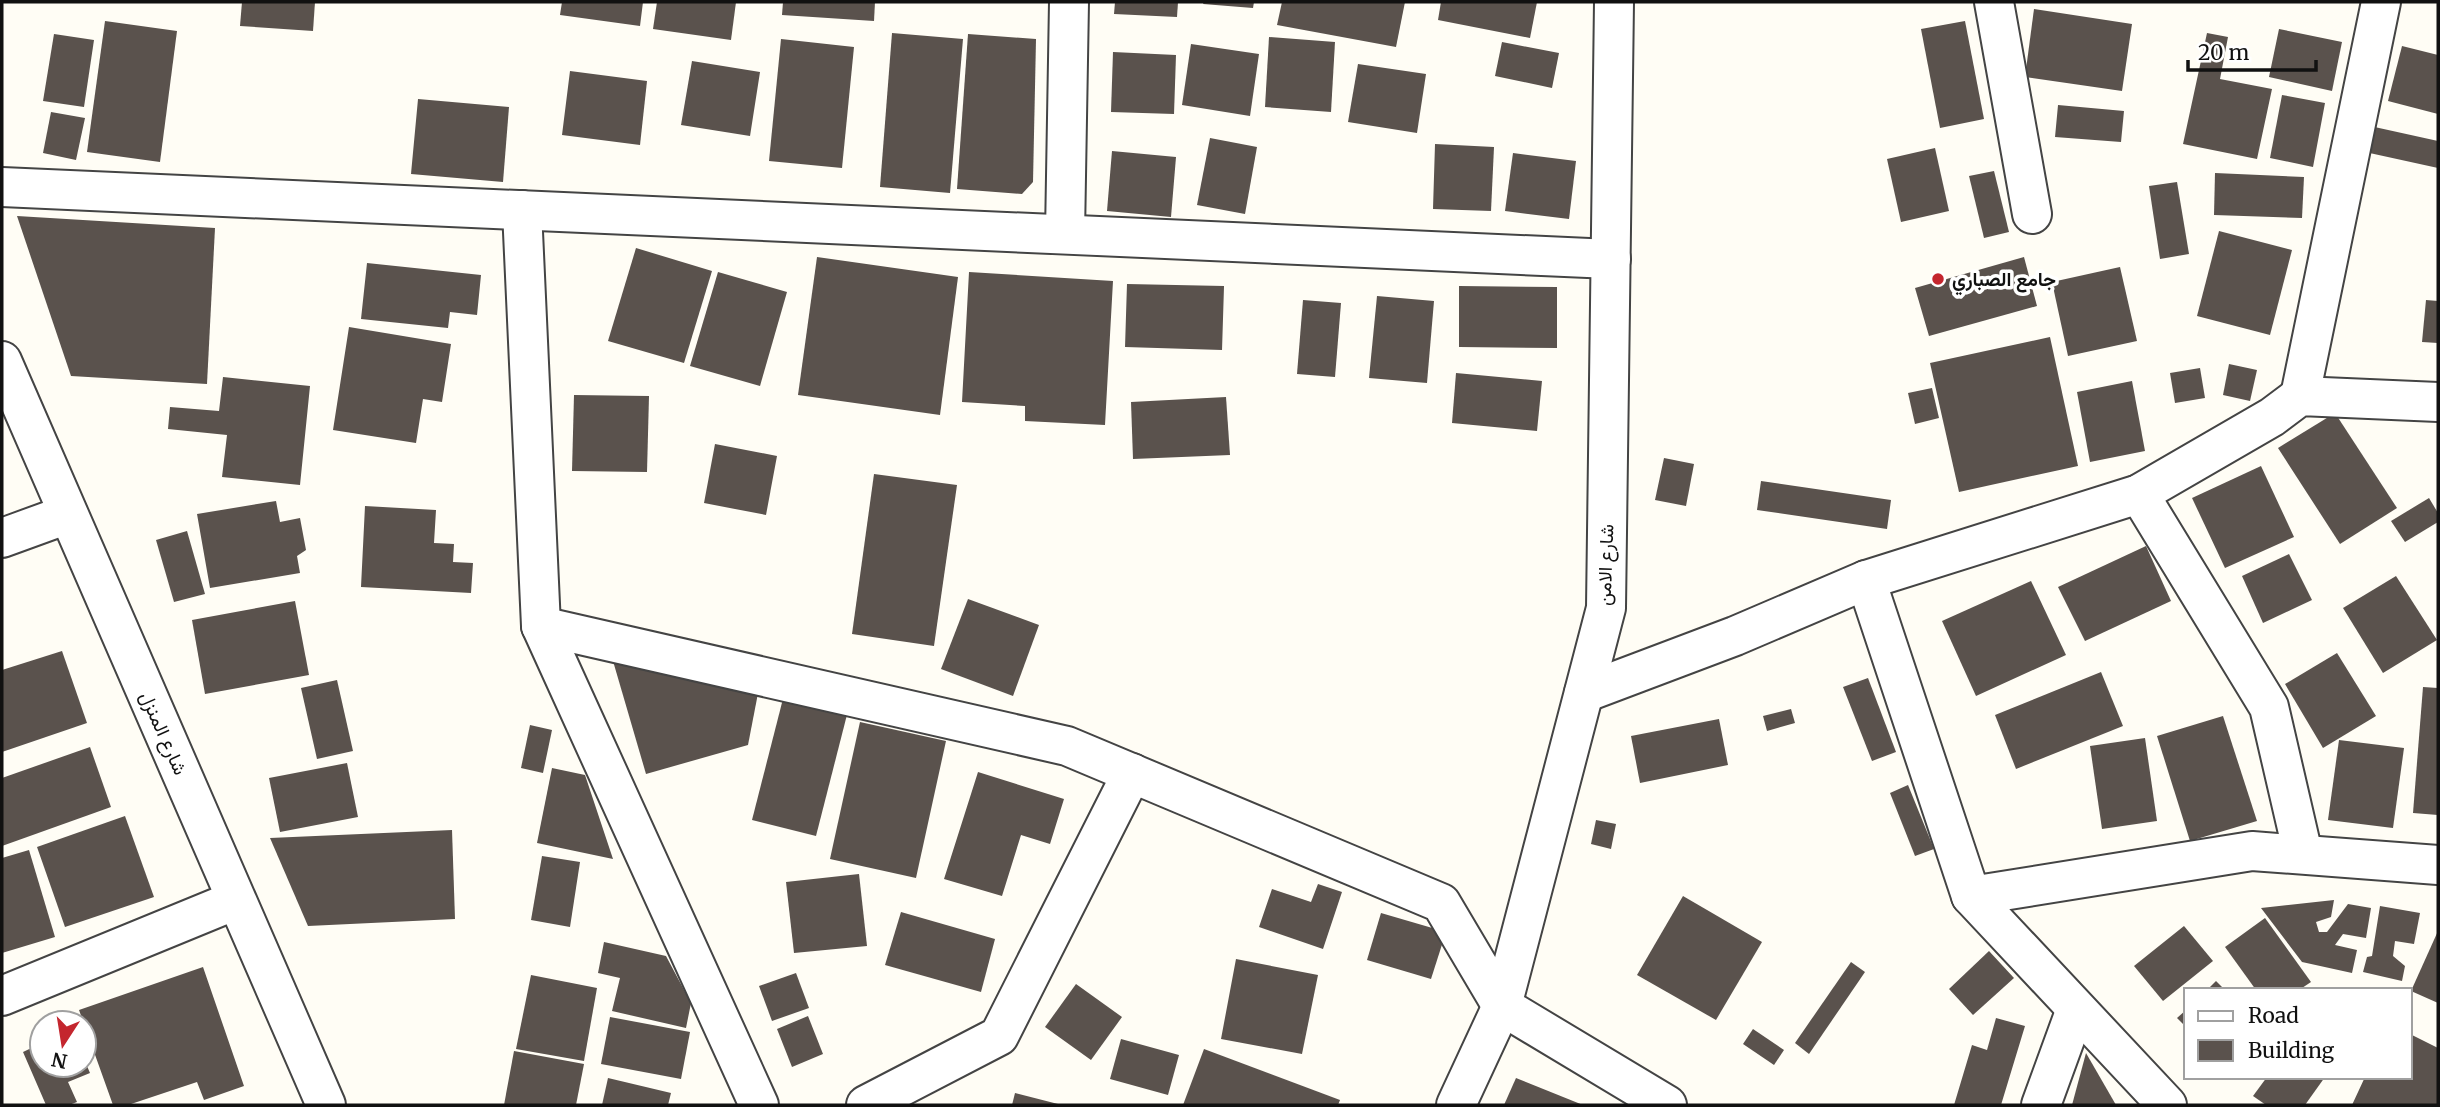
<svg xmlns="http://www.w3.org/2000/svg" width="2440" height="1107" font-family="Merriweather,Vazirmatn,serif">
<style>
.building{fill:#5a524d}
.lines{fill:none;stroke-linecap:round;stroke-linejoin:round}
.minor-casing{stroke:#444;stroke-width:42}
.minor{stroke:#fff;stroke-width:38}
.poi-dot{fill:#c4262e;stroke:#fff;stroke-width:2.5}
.labels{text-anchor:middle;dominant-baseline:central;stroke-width:7;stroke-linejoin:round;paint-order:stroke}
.poi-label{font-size:19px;font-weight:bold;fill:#111;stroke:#fff;text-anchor:start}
.street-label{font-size:19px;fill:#111;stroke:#fff}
</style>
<rect width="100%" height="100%" fill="#fffdf5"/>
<g class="building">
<path d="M242,2h73l-2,29 -73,-5z"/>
<path d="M562,2h81l-3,24 -80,-11z"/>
<path d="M657,2h79l-5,38 -78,-11z"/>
<path d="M783,2h92l-1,19 -92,-6z"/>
<path d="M1115,2h63l-1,15 -63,-3z"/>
<path d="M1204,2h50l-1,6 -50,-4z"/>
<path d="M1282,2h123l-9,45 -119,-22z"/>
<path d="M1441,2h96l-7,36 -92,-18z"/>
<path d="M2034,9l98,15 -10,67 -97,-14z"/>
<path d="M105,21l72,10 -17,131 -73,-10z"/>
<path d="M1965,21l19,98 -44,9 -19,-99z"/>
<path d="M2279,29l63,13 -10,49 -63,-14z"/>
<path d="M892,33l71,6 -13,154 -70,-6z"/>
<path d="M2207,33l21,4 -8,42 52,10 -15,70 -74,-15z"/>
<path d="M54,34l40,6 -10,67 -41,-6z"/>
<path d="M968,34l68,5 -3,143 -11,12 -65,-5z"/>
<path d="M1269,37l66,5 -4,70 -66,-5z"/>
<path d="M781,39l73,8 -12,121 -73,-7z"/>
<path d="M1502,42l57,11 -7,35 -57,-12z"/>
<path d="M1191,44l68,10 -9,62 -68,-11z"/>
<path d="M2402,46l36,9v59l-50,-13z"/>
<path d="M1113,52l63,3 -2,59 -63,-2z"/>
<path d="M692,61l68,11 -10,64 -69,-11z"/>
<path d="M1358,64l68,10 -9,59 -69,-11z"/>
<path d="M570,71l77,10 -7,64 -78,-10z"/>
<path d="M2282,95l43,8 -12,64 -43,-9z"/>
<path d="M418,99l91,8 -6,75 -92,-8z"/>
<path d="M2058,105l66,6 -3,31 -66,-5z"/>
<path d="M51,112l34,6 -9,42 -33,-7z"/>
<path d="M2370,126l68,15v27l-73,-16z"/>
<path d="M1210,138l47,9 -12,67 -48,-9z"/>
<path d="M1435,144l59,3 -3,64 -58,-2z"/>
<path d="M1935,148l14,63 -48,11 -14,-63z"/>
<path d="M1112,151l64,6 -5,60 -64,-6z"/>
<path d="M1513,153l63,8 -7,58 -64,-8z"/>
<path d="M1994,171l15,61 -25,6 -15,-62z"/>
<path d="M2215,173l89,4 -2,41 -88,-3z"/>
<path d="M2177,182l12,72 -29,5 -11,-73z"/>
<path d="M17,216l198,12 -8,156 -136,-8z"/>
<path d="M2219,231l73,19 -22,85 -73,-19z"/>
<path d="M636,248l76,23 -28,92 -76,-22z"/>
<path d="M817,257l141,20 -18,138 -142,-20z"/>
<path d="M2024,257l13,49 -108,30 -14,-48z"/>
<path d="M367,263l114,12 -4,40 -27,-3 -2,16 -87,-9z"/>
<path d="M2120,267l17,74 -69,15 -16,-74z"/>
<path d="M718,272l69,20 -27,94 -70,-20z"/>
<path d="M969,272l144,9 -8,144 -80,-4v-15l-63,-4z"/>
<path d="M1127,284l97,2 -2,64 -97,-3z"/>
<path d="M1459,286l98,1v61l-98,-1z"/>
<path d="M1377,296l57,5 -7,82 -58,-5z"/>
<path d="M1303,300l38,3 -6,74 -38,-3z"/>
<path d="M2426,300l12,1v42l-16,-1z"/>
<path d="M349,327l102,17 -9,58 -19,-3 -7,44 -83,-13z"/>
<path d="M2050,337l28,129 -119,26 -29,-129z"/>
<path d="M2229,364l28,6 -7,31 -27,-6z"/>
<path d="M2200,368l5,30 -30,5 -5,-30z"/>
<path d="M1456,373l86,8 -5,50 -85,-8z"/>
<path d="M223,377l87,9 -10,99 -78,-8 5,-42 -59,-6 2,-22 49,4z"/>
<path d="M2132,381l13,70 -55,11 -13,-70z"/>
<path d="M1932,388l7,30 -24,6 -7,-31z"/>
<path d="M574,395l75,1 -2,76 -75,-1z"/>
<path d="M1226,397l4,58 -97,4 -2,-57z"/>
<path d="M2335,413l62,95 -57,36 -62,-96z"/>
<path d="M715,444l62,12 -11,59 -62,-12z"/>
<path d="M1664,458l30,6 -8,42 -31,-6z"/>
<path d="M2261,466l33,71 -69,31 -33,-70z"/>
<path d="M874,474l83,11 -23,161 -82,-12z"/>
<path d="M1761,481l130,19 -4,29 -130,-19z"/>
<path d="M2429,498l9,15v9l-33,20 -14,-21z"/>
<path d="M276,501l4,21 20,-4 6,32 -9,6 3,17 -90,15 -13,-74z"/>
<path d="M365,506l71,4 -2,33 20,1 -1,18 20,1 -2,30 -110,-6z"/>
<path d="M187,531l18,63 -31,8 -18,-62z"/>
<path d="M2146,546l25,55 -86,40 -27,-54z"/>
<path d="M2289,554l23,46 -49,23 -21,-47z"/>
<path d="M2396,576l41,64 -54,33 -40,-65z"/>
<path d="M2031,581l35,74 -90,41 -34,-75z"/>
<path d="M968,599l71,26 -26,71 -72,-27z"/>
<path d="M295,601l14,74 -104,19 -13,-74z"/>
<path d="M62,651l25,72 -85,29v-82z"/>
<path d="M2337,653l39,63 -53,32 -38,-64z"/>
<path d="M613,661l146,27 -11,57 -102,29z"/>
<path d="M2101,672l22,54 -107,43 -21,-54z"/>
<path d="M1868,678l28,74 -24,9 -29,-74z"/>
<path d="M337,680l16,71 -36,8 -16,-71z"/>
<path d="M786,687l64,16 -34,133 -64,-16z"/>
<path d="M2423,687l15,1v127l-25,-2z"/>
<path d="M1791,709l4,14 -28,8 -4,-15z"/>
<path d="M2223,716l34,105 -67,20 -33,-105z"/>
<path d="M1719,719l9,46 -88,18 -9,-47z"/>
<path d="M860,722l86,19 -30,137 -86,-19z"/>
<path d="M530,725l22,5 -9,43 -22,-5z"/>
<path d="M2145,738l12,83 -55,8 -12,-83z"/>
<path d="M2339,740l65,8 -11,80 -65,-8z"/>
<path d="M90,747l21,60 -109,39v-68z"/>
<path d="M347,763l11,54 -78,15 -11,-54z"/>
<path d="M552,768l33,7 28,84 -76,-16z"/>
<path d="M978,772l86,27 -14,45 -29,-9 -19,61 -58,-17z"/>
<path d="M1908,785l26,64 -19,7 -25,-63z"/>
<path d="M125,816l29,81 -89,30 -28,-80z"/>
<path d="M1596,820l20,4 -5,25 -20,-5z"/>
<path d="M452,830l3,89 -147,7 -38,-88z"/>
<path d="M29,850l26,87 -53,16v-95z"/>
<path d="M542,856l38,6 -10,65 -39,-7z"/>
<path d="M859,874l8,72 -73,7 -8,-71z"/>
<path d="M1318,884l24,8 -19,57 -64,-22 13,-38 39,13z"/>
<path d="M1683,896l79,46 -46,78 -79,-45z"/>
<path d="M2334,900l-3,17 -15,5 3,10h8l21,-28 23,4 -5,30 -23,-4 -8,11 22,5 -5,23 -50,-11 -41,-54z"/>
<path d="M2380,906l40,7 -6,31 -19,-3 -2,15 12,10 -3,15 -39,-9 4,-15 5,-1z"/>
<path d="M901,912l94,27 -14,53 -96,-27z"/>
<path d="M1381,913l65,19 -15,47 -64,-19z"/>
<path d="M2265,918l46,64 -12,8h-43l-31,-43z"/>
<path d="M2184,926l29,35 -50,40 -29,-35z"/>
<path d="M2438,931v72l-27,-12z"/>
<path d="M604,942l62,14 25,47 -5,25 -74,-17 8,-33 -22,-5z"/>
<path d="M1989,951l25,27 -41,37 -24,-26z"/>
<path d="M1236,959l82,16 -16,79 -81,-15z"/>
<path d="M1851,962l14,10 -56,82 -14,-11z"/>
<path d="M203,967l41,119 -40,14 -7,-18 -69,23h-15l-34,-95z"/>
<path d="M796,973l13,35 -37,13 -13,-35z"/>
<path d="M531,975l66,13 -13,73 -68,-12z"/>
<path d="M2216,981l9,9h-18z"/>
<path d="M1076,984l46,33 -31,43 -46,-33z"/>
<path d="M2186,1010v17l-9,-9z"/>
<path d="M808,1016l15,38 -31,13 -15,-38z"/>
<path d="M610,1017l80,15 -9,47 -80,-15z"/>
<path d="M1996,1018l29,8 -24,79h-47l18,-60 15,5z"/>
<path d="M1753,1029l31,21 -10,15 -31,-21z"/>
<path d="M2410,1034l28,14v57h-86l13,-28h45z"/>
<path d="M1121,1039l58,16 -11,40 -58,-16z"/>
<path d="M42,1043v22h42v-6l6,14 -22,9 9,20 -8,3h-23l-23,-53z"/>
<path d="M1204,1049l136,51 -2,5h-155z"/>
<path d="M514,1051l70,13 -8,41h-72z"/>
<path d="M2086,1053l30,52h-44z"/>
<path d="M2267,1077h58l-20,28h-39l-13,-9z"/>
<path d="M608,1078l63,15 -3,12h-66z"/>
<path d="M1516,1078l67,27h-79z"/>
<path d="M1015,1093l43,11 -1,1h-45z"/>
</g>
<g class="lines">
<defs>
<g id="minor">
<path d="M1994,2l38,212"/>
<path d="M2,187l1609,72"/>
<path d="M522,210l19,416 218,479"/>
<path d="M1065,234l4,-232"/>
<path d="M2,361l324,744"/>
<path d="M2300,396l81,-394"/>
<path d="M2139,494l130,213 34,147"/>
<path d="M2,538l66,-24"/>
<path d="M1866,580l105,316 196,209"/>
<path d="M541,626l526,120 374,157 61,103 165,99"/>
<path d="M1584,693l151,-57 131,-56 273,-86 133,-77 28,-21 138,6"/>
<path d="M1971,896l281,-45 186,14"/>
<path d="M2,996l234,-96"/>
<path d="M866,1105l133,-69 133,-263"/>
<path d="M1456,1105l46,-99 104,-398 8,-606"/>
<path d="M2041,1105l35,-96"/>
</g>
</defs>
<use href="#minor" class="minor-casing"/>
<use href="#minor" class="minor"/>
</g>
<circle class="poi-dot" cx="1938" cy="279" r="7"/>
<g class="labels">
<g class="poi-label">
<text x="1952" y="279">جامع الصباري</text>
</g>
<g class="street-label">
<text transform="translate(1605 565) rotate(-88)">شارع الامن</text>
<text transform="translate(164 733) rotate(66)">شارع المنزل</text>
</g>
</g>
<rect width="2440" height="1107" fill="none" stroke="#111111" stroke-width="7"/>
<rect x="2184" y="988" width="228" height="91" fill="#ffffff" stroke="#a0a0a0" stroke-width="2"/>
<rect x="2198" y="1011" width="35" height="10" fill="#ffffff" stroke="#a0a0a0" stroke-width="2"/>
<text x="2248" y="1023" font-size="21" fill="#111111">Road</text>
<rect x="2198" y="1040" width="35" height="21" fill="#5a524d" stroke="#a0a0a0" stroke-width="2"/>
<text x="2248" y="1058" font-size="21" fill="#111111">Building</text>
<g transform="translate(63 1044) rotate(192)"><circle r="33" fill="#ffffff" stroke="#a0a0a0" stroke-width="2"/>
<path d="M0-5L12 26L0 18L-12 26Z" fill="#c4262e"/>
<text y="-10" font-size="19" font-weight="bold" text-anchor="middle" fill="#111111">N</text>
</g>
<path d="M2188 60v10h128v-10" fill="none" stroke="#111111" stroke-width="3.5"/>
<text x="2198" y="60" font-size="21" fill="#111111" stroke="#ffffff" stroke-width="5" paint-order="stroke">20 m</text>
</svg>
